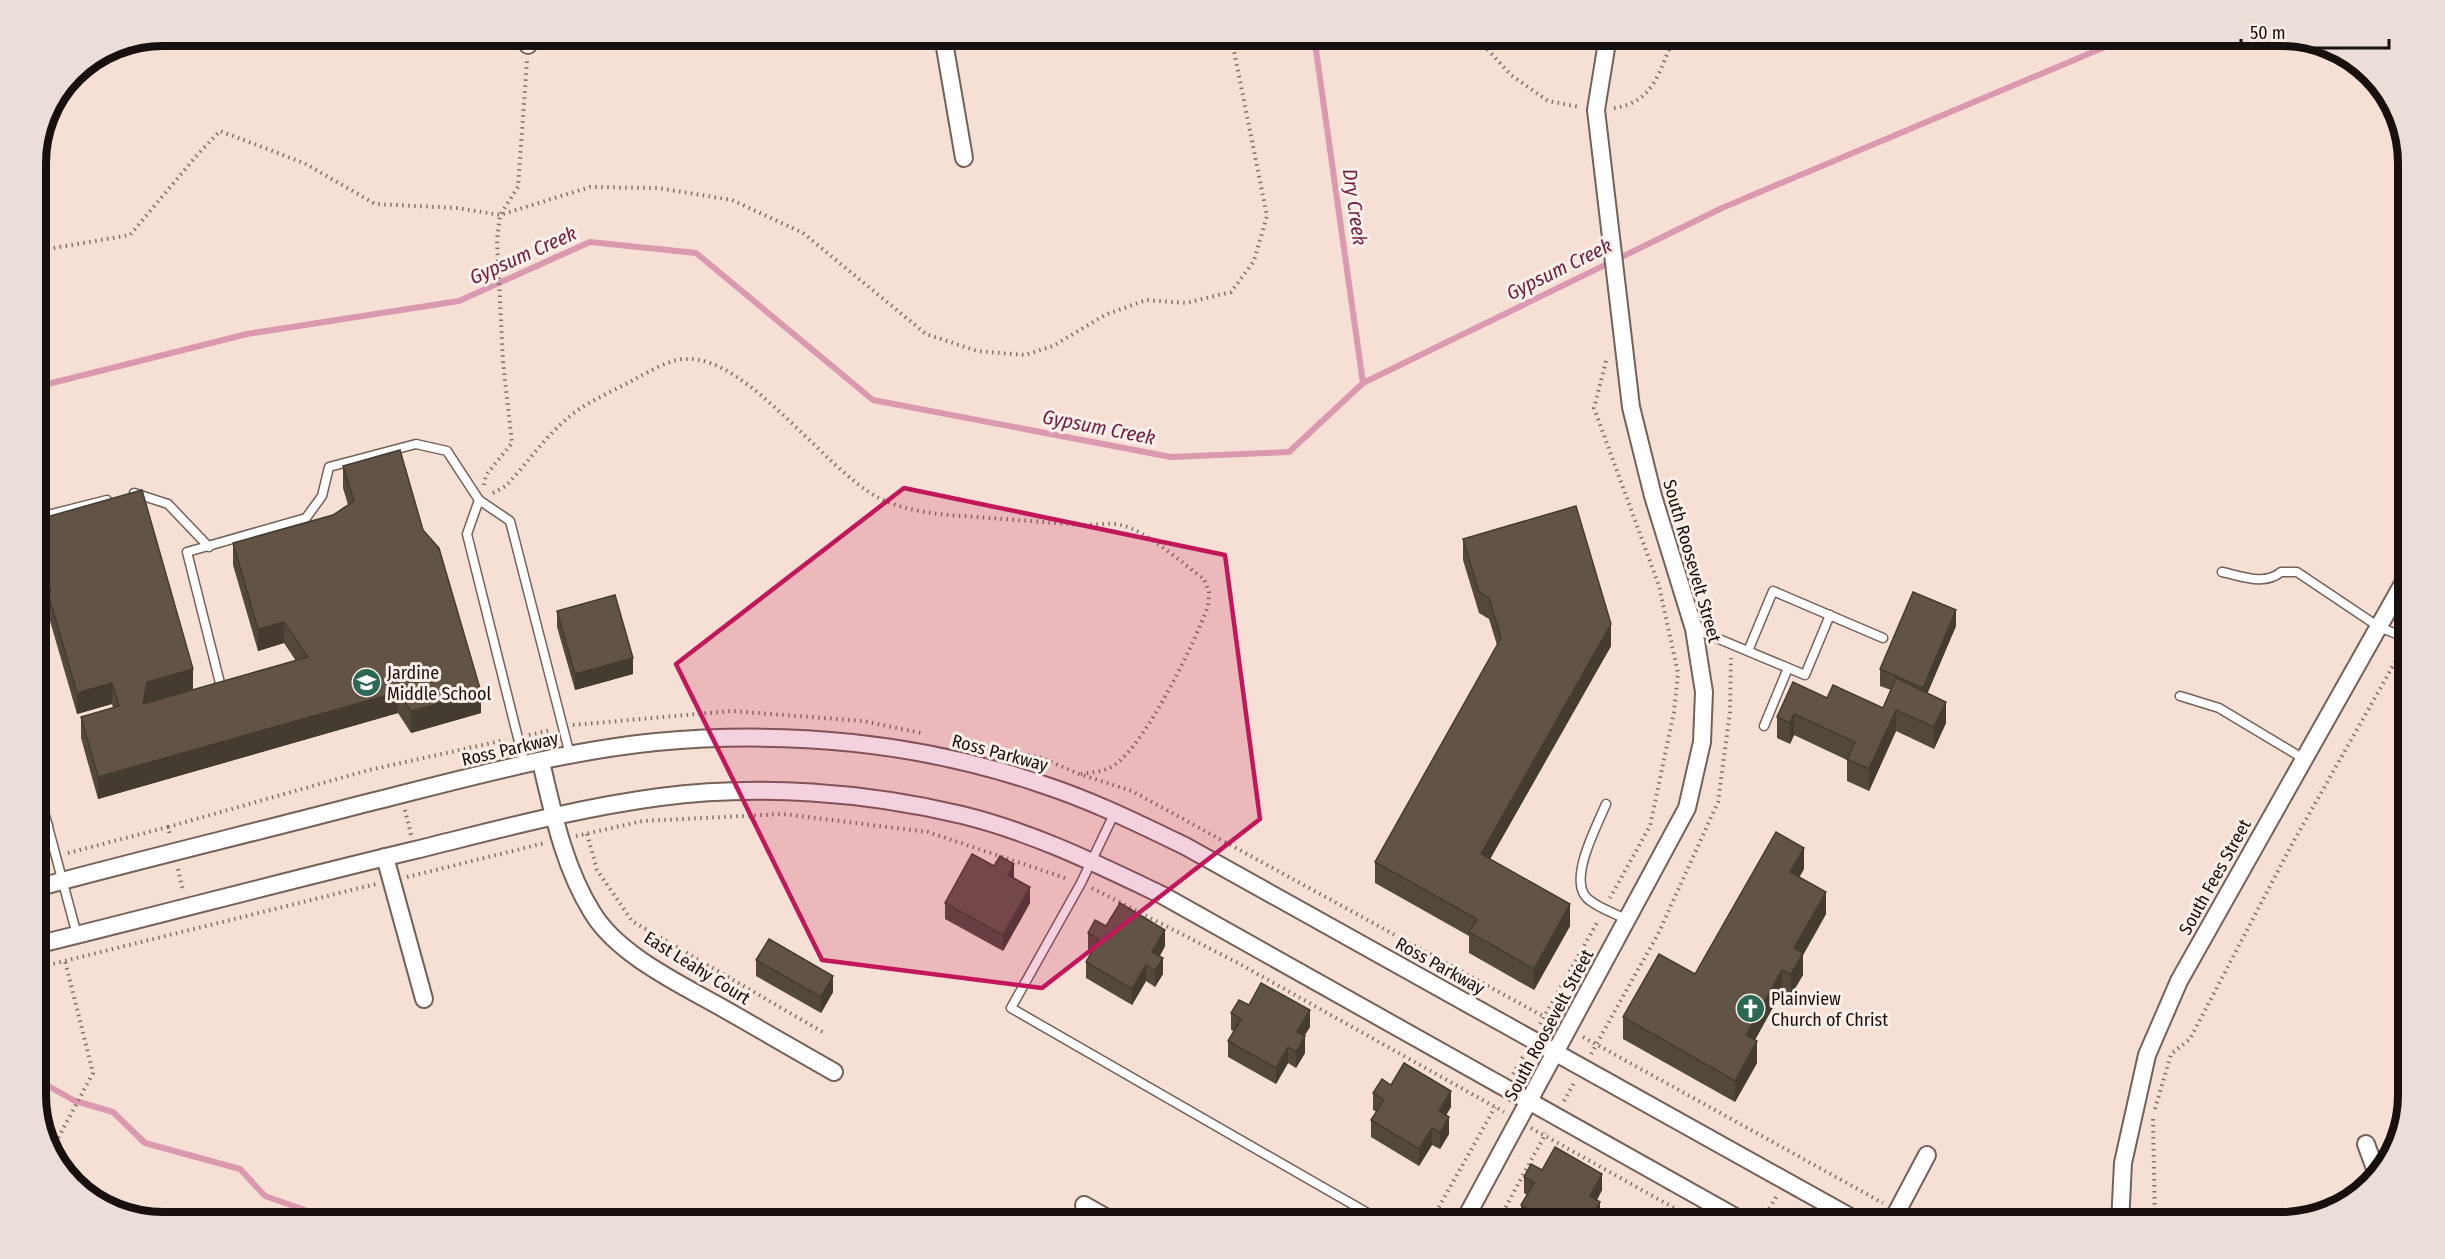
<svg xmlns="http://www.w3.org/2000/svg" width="2445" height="1259" font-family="'Fira Sans Condensed',sans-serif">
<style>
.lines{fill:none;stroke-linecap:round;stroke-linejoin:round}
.stream{stroke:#db99af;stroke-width:6}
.lane-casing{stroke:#746158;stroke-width:11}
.street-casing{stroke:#746158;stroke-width:20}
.path{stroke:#7f716b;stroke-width:4;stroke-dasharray:1.5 4.5;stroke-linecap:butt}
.lane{stroke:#fff;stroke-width:8}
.street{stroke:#fff;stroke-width:16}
.wall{fill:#53483c}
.shaded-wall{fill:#443b31}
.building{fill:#615446;stroke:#443b31;stroke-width:1.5}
.marked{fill:#c2185b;fill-opacity:0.2;stroke:#c2185b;stroke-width:4.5;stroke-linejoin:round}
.labels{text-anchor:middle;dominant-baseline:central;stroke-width:6;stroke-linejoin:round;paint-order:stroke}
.street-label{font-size:18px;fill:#17100d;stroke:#fdefe9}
.poi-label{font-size:18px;fill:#17100d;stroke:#fdefe9;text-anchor:start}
.water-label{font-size:20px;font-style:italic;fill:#6f2143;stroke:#fdefe9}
.rim{fill:none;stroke:#17100d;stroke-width:8}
</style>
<rect width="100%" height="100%" fill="#f6e0d5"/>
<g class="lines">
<g class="stream">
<path d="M1314,36l49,347"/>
<path d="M36,387l211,-53 212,-33 131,-59 106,11 177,147 298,57 118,-5 74,-69 359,-175 409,-172"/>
<path d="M36,1079l39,22 38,11 32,31 95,26 25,27 77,27"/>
</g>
<defs>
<g id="lane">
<path d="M134,493l34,11 41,43"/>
<path d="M479,500l-12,34 58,232"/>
<path d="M36,518l71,-18"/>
<path d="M2222,572c20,4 42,14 59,0h16l82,55 30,12"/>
<path d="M1695,629l110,46 25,-60"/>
<path d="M1748,651l25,-60 110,47"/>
<path d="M220,683l-33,-131 119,-34 16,-22 7,-29 87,-23 31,7 32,49 31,21 60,234"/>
<path d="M2180,696l39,12 85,51"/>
<path d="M1764,726l24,-58"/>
<path d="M36,782l41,153"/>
<path d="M1606,804c-9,22 -37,73 -20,93 9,10 29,16 41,23"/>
<path d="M1115,812l-34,71 -70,125 374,215"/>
<path d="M36,829l12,-4"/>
</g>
<g id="street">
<path d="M943,36l21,122"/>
<path d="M528,45v-9"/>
<path d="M541,762c12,51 23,105 51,150 25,42 86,71 127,94 39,22 77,44 115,66"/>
<path d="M385,857l39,142"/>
<path d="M36,888c107,-29 216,-55 323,-83 97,-24 197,-53 297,-63 130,-12 264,0 388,43 49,16 95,39 141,61l676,377"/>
<path d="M36,945c127,-31 253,-65 379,-95 82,-20 162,-42 245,-53 98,-13 206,-5 302,18 70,17 135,49 200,80l584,328"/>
<path d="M2366,1144l11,30"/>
<path d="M1084,1205l32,18"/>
<path d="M1463,1223l224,-415 15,-66 2,-50 -10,-63 -41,-133 -22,-89 -35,-297 12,-74"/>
<path d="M1891,1223l36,-68"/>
<path d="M2120,1223l3,-60 24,-108 32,-74 230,-408"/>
</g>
</defs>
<use href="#lane" class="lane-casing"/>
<use href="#street" class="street-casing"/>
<g class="path">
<path d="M1475,36l36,39 37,26 32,6"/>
<path d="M1614,108c42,-6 45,-39 61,-72"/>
<path d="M36,251l94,-16 68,-81 22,-23 84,32 71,41 83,4 42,7 90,-28 68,1 74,12 71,33 123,101 51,17 48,4 28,-9 52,-31 41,-15 40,3 45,-11 23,-31 13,-45 -36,-180"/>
<path d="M1606,361l-12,47 65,178 19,87 -4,39 -24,114 -40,72"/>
<path d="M484,485l2,-10 26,-32 -9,-81 -6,-122 3,-25 18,-28 9,-126"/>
<path d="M493,493l13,-7c23,-25 46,-59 75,-78 17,-11 38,-20 56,-30 15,-8 33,-19 50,-19 60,-3 139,112 192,139 34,17 74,17 111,20 31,2 63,5 95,7 12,0 25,-3 36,0 25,5 62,39 83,54l5,13 -1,14c-14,38 -61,135 -92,158 -10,8 -23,8 -35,10"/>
<path d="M573,725l159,-14 131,10 58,12"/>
<path d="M529,735l22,-5"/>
<path d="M969,743l73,15 37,16 53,17 420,230"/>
<path d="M405,810l6,25"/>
<path d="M168,827l201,-57 136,-30"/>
<path d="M587,834l10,36 35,51 194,113"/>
<path d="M576,836l67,-15 140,-7 145,18 140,47"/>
<path d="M68,853l100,-26 2,8"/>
<path d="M178,869l5,22"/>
<path d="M407,877l138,-34"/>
<path d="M1092,888l146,75 266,149"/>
<path d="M36,968l340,-84"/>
<path d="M1540,1024l58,-103"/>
<path d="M1583,1037l300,166"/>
<path d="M1591,1054l68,-122 59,-130 12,-90 1,-54"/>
<path d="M1513,1074l11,-19"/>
<path d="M1564,1101l11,-20"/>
<path d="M2155,1109l16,-55 19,-15 101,-193 111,-196"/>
<path d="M2153,1119l2,104"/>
<path d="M1531,1128l170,95"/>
<path d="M58,1167l-2,-25 37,-69 -28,-112"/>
<path d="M1912,1217l11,6"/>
<path d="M1763,1219l15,-25"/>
<path d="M1430,1223l65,-116"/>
<path d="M1497,1223l49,-90"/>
</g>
<use href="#lane" class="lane"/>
<use href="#street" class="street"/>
</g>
<g class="wall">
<path d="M343,466l80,64 58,183 -70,20 -13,-20 -300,86 -17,-61v-21l32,-9 -1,-4 -35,10 -27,-93 -11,4 2,28 -5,1v-65l9,2 -9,-29v-42l157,170 103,-29 -12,-18 -26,8 -25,-86v-22l100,-28 15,-10 -5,-17z"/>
<path d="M1463,539l148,107 -121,213 80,67 -36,64 -65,-37v-17l-94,-53v-21l122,-217 -8,-26 -10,-6 -16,-53z"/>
<path d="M557,611l76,63 -58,16 -18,-63z"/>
<path d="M1956,626l-29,67 19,30 -12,26 -38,-18 -27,60 -22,-10v-21l-53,-25 -4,9 -13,-6v-21l50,-19 56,10 8,-18 -11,-4v-17z"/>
<path d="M1804,869l-5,8 27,37 -23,41v20l-12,20 -9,-4 -27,49 2,23 -22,39 -112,-63v-22l72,-43z"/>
<path d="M1014,878l16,25 -27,48 -58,-32v-16z"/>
<path d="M1106,926l59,20 -5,10 3,18 -8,13 -9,-6 -14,24 -46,-27v-16l6,-10 -4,-3v-16z"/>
<path d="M756,960l77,32 -12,21 -65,-37z"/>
<path d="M1249,1005l61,22 -6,9 1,17 -9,15 -8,-5 -12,21 -48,-27v-16l6,-10 -3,-1v-17z"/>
<path d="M1391,1085l60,22 -5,8 3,19 -9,15 -8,-4 -13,21 -48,-29v-17l6,-8 -4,-2v-17z"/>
<path d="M1542,1170l60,20 -5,10 3,18 -3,5h-73l-3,-2v-16l6,-10 -3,-2v-16z"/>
</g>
<g class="shaded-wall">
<path d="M50,600v21l-14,4v-21z"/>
<path d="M1956,610v16l-33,78v-16z"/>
<path d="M284,622v21l-26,8v-22z"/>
<path d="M1611,624v22l-130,229v-21z"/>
<path d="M41,631v22l-5,1v-21z"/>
<path d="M633,658v16l-58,16v-16z"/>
<path d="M193,669v21l-50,14 4,-22z"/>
<path d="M112,683v21l-35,10v-21z"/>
<path d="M398,692v21l-300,86v-22z"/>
<path d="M481,692v21l-70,20v-22z"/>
<path d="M1946,702v21l-12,26v-22z"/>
<path d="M1896,710v21l-27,60v-22z"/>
<path d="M1794,714v21l-4,9v-21z"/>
<path d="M1804,848v21l-14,25v-22z"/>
<path d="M1014,864v16l-6,-5z"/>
<path d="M1030,887v16l-27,48v-16z"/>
<path d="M1826,892v22l-23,41v20l-12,20v-21l3,-26z"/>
<path d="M1570,904v22l-36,64v-21z"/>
<path d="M1165,930v16l-13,22v-16z"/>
<path d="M1163,958v16l-8,13v-16z"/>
<path d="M1146,965v16l-14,24v-16z"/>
<path d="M1782,970v21l-36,65v-21z"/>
<path d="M833,976v16l-12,21v-16z"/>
<path d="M1310,1010v17l-13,21v-16z"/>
<path d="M1305,1036v17l-9,15v-16z"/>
<path d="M1757,1041v22l-22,39v-21z"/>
<path d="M1288,1047v16l-12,21v-16z"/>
<path d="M1451,1091v16l-12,20v-16z"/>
<path d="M1449,1117v17l-9,15v-16z"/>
<path d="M1432,1128v17l-13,21v-17z"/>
<path d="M1602,1174v16l-12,22v-16z"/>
<path d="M1600,1202v16l-3,5h-5v-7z"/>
<path d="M1582,1210v13h-7z"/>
</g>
<g class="building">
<path d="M400,450l23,80 16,18 42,144 -70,19 -13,-19 -300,85 -17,-60 38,-11 -7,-23 -35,10 -27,-93 -14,4v-15l15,3 -15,-52v-20l106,-30 51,179 -46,13 -4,22 165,-47 -24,-35 -26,7 -25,-86 100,-28 21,-14 -11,-35z"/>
<path d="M1576,506l35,118 -130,230 89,50 -36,65 -65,-37 8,-13 -102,-57 126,-224 -12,-40 -10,-6 -16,-53z"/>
<path d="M1913,592l43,18 -33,78 -43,-19z"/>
<path d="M615,595l18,63 -58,16 -18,-63z"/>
<path d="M36,615l5,16 -5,2z"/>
<path d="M1896,678l50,24 -12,25 -38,-17 -27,59 -22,-10 8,-17 -61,-28 -4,9 -13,-6 16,-35 34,16 6,-13 50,23z"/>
<path d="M1776,832l28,16 -14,24 36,20 -32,56 9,5 -12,21 -9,-4 -36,65 11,6 -22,40 -112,-64 36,-63 36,20z"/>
<path d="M972,854l22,12 6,-10 14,8 -6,11 22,12 -27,48 -58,-32z"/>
<path d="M1120,903l45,27 -13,22 11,6 -8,13 -9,-6 -14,24 -46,-27 13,-23 -11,-6 7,-13 11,6z"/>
<path d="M769,939l64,37 -12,21 -65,-37z"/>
<path d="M1261,983l49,27 -13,22 8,4 -9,16 -8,-5 -12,21 -48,-27 13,-22 -10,-6 8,-13 10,5z"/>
<path d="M1404,1063l47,28 -12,20 10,6 -9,16 -8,-5 -13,21 -48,-29 13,-20 -11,-7 9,-14 9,6z"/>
<path d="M1555,1147l47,27 -12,22 10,6 -8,14 -10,-6 -7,13h-23l-31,-18 13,-22 -10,-6 7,-13 11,6z"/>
<path d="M1664,1209l25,14h-33z"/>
</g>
<path class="marked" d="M904,488l321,67 35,264 -218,169 -220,-28 -146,-296z"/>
<defs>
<symbol id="school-disc" viewBox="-11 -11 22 22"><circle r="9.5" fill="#2b6955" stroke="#fdefe9"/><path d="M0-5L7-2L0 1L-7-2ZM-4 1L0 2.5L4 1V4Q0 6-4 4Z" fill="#fff"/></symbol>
<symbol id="church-disc" viewBox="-11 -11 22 22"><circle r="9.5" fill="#2b6955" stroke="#fdefe9"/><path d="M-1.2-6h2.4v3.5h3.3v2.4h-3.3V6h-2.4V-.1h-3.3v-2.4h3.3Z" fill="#fff"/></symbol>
</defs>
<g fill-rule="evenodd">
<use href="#school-disc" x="350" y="666" width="33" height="33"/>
<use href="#church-disc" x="1734" y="992" width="33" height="33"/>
</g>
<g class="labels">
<g class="street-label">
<text transform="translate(1692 561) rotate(74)">South Roosevelt Street</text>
<text transform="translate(510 749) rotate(-13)">Ross Parkway</text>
<text transform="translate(1000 753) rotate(15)">Ross Parkway</text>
<text transform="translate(2215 877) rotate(-61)">South Fees Street</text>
<text transform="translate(1440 966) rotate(29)">Ross Parkway</text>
<text transform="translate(697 968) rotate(32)">East Leahy Court</text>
<text transform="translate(1549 1025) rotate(-62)">South Roosevelt Street</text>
</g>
<g class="poi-label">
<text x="387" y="673">Jardine<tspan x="387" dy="21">Middle School</tspan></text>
<text x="1771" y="999">Plainview<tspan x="1771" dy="21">Church of Christ</tspan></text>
</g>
<g class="water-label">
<text transform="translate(1355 207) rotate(82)">Dry Creek</text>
<text transform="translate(523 255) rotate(-24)">Gypsum Creek</text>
<text transform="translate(1559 269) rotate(-26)">Gypsum Creek</text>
<text transform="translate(1099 427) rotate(11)">Gypsum Creek</text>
</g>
</g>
<path d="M0 0H2445V1259H0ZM163 46H2281A117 117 0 0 1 2398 163V1095A117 117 0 0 1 2281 1212H163A117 117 0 0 1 46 1095V163A117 117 0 0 1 163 46Z" fill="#ebddd7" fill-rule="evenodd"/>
<path class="rim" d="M163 46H2281A117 117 0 0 1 2398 163V1095A117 117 0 0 1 2281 1212H163A117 117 0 0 1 46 1095V163A117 117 0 0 1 163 46Z"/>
<path d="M2241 39v9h148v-9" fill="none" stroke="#17100d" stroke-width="3"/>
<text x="2250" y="39" font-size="18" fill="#17100d" stroke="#fdefe9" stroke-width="4.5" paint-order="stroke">50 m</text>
</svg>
